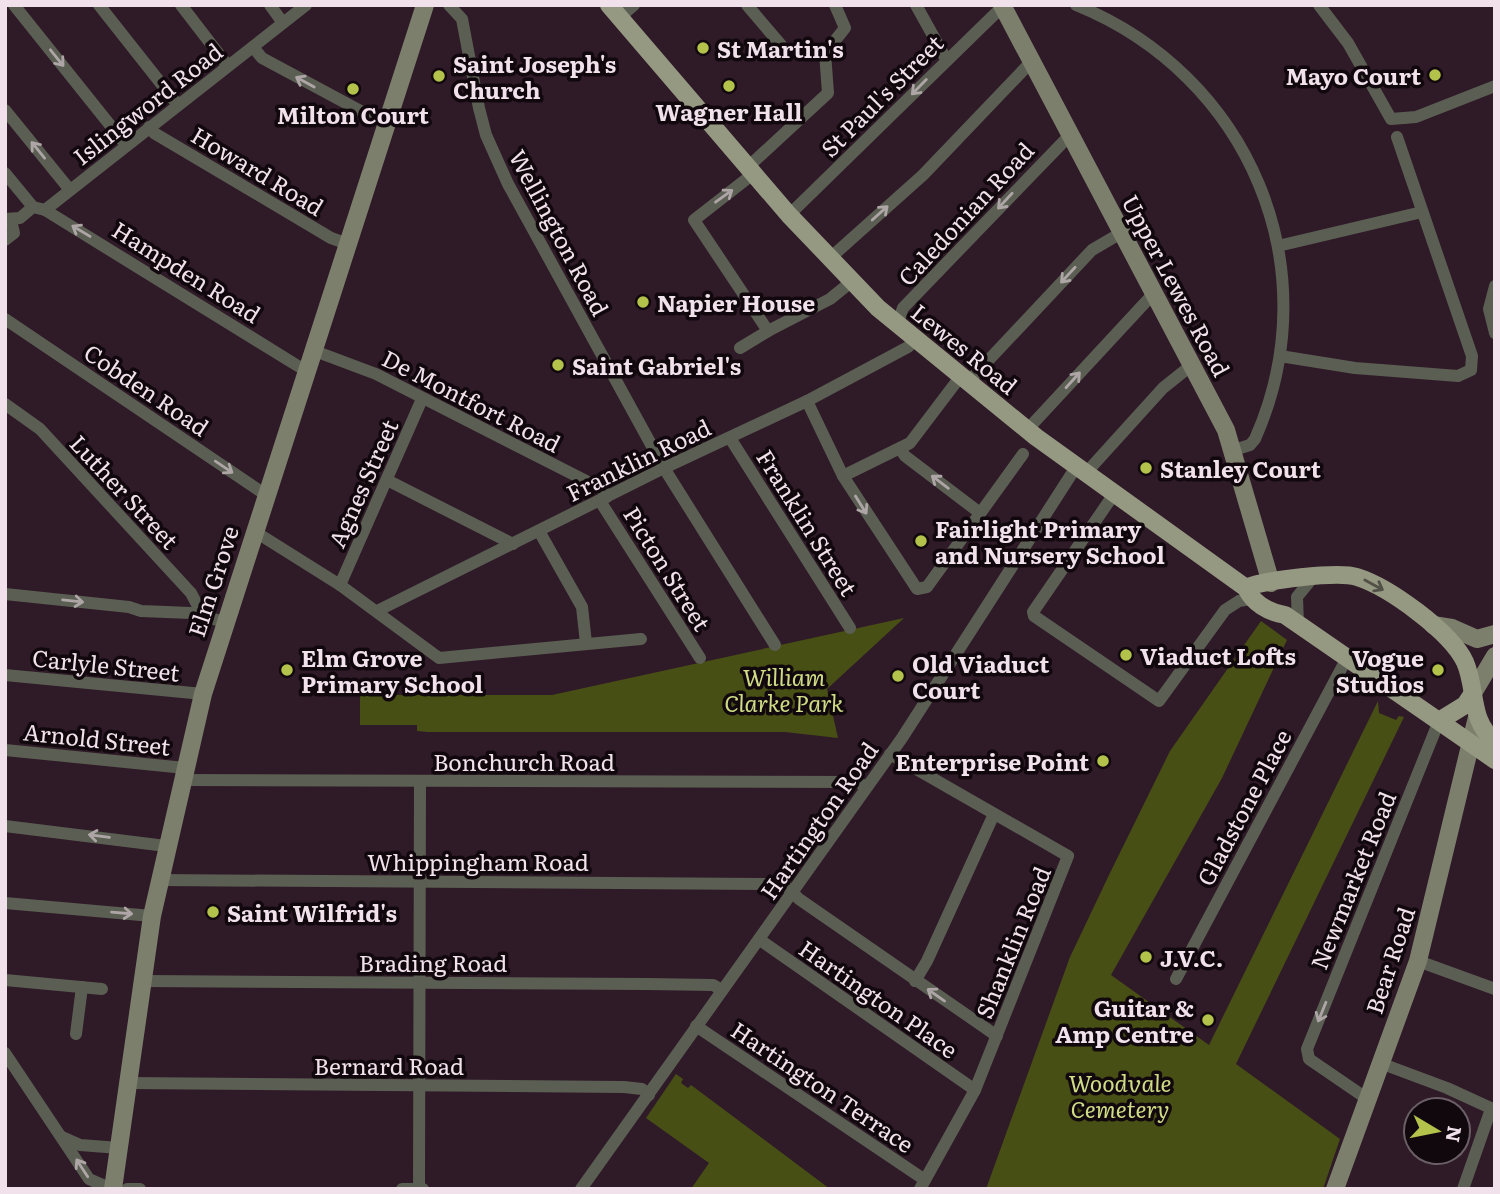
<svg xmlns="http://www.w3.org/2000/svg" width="1500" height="1194" font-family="Literata,serif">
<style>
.green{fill:#484f15}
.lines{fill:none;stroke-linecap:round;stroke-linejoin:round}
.street{stroke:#5b5e52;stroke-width:12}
.secondary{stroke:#7c7f6c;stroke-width:18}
.primary{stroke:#959981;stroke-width:18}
.oneway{stroke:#aea6a6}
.oneway2{stroke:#535048}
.poi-dot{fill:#b3c24b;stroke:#11080e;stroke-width:2.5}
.labels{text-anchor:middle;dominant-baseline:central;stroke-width:7;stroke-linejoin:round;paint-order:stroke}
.poi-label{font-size:23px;font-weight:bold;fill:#f1e1eb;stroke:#11080e;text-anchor:start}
.street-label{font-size:23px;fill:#f1e1eb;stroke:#11080e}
.park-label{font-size:23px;font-style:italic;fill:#cfdc85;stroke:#11080e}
</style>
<rect width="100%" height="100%" fill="#2f1a28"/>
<g class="green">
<path d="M904,618l-77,71 11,49 -53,-6h-357l-11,-1v-6h-57v-30h192z"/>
<path d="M1261,621l26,19 -65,138 -111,197 98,70 169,-344 1,12 17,7 3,-4 5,1 -168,347 104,75 -17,50h-337l84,-232 39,-82 61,-124z"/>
<path d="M676,1074l7,5 -2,4 7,5 3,-3 139,104h-139l18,-26 -63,-45z"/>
</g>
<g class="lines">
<g class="street">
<path d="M14,5l112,140"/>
<path d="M99,5l79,100"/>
<path d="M181,5l47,61"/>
<path d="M270,5l13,18"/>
<path d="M449,5l13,14 17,89 7,27 22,49 156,284 111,177"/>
<path d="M747,5l34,40"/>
<path d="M916,5l30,54"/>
<path d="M1076,5c173,70 255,263 179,434l-5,6 -16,5"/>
<path d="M1319,5l29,38 43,76 25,-2 79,-31"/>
<path d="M619,18l15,-13"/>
<path d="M253,47l9,11 108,58 18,7"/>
<path d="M5,110l65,80"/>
<path d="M149,127l5,6 177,105 17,6"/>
<path d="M748,167l80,-74 -3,-40 20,-25 -10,-23"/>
<path d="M5,173l28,34"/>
<path d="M753,174l-59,46 74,111 62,-32 21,-17"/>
<path d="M33,207l12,3 261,-205"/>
<path d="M45,210l261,161"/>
<path d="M789,215l214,-209"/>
<path d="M5,219l15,-1 13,-11"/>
<path d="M5,240l9,-7 -3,-13"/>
<path d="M1278,246l144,-34"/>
<path d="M829,259l94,-84 108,-113"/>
<path d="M1495,286l-6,23 6,24"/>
<path d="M5,319l261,176"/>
<path d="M897,325l6,-17 167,-173"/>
<path d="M740,348l28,-17"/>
<path d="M312,350l64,24 226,115 5,8"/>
<path d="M1280,356l75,12 103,8 13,-6 1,-14 -75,-219"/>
<path d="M968,382l124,-132 29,-17"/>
<path d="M807,401l36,75 74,113 10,-2 96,-133"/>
<path d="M5,404l35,25 151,164 12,23"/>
<path d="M1027,430l127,-137"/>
<path d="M730,438l120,190"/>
<path d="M901,450l4,6 75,57"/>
<path d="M1085,474l78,-86 30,-24"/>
<path d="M843,476l67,-33 50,-66"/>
<path d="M387,480l126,64"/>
<path d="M1114,494l-81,118 1,4 125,85 66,-91 14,-9 12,-2"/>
<path d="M600,501l100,157"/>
<path d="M254,531l86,54 99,73 202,-19"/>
<path d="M539,531l43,76 4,36"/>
<path d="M340,585l82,-186"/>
<path d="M5,594l124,13 12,4 50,2 34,9"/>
<path d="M377,611l287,-143 143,-67 101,-54 6,-7"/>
<path d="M1298,624l-1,-27 17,-21"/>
<path d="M5,675l198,19"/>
<path d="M5,750l180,18"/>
<path d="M890,754l178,102 -93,234 -55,99"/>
<path d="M182,780l676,2 8,5"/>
<path d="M5,826l161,20"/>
<path d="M159,880l618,4 9,2 13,13 198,137"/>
<path d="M5,903l147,13"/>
<path d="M760,940l215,150"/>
<path d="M1418,961l77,28"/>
<path d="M1176,979l172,-323"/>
<path d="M5,980l97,9"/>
<path d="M142,981l506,3 65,1 9,5"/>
<path d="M915,981l12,-20 67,-147"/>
<path d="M696,1026l229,154"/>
<path d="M76,1034l6,-47"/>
<path d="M5,1053l84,126 23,10"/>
<path d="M1380,1063l67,25 48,22"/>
<path d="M127,1083l497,4 18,2 7,6"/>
<path d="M1366,1098l-57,-39 -2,-10 132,-328"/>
<path d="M62,1137l18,8 39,3"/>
<path d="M419,1188l1,-407"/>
<path d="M127,1189h13"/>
<path d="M402,1189h21"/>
<path d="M581,1189l321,-451 174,-271"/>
<path d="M1463,1189l28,-80"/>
</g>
<g class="secondary">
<path d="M1002,5l224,425 45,153"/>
<path d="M1433,625l19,3 25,11 18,-5"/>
<path d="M1473,693l22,-37"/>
<path d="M113,1189l39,-273 51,-222 222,-689"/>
<path d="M1335,1189l83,-228 59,-244"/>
</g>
<g class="primary">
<path d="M609,5l180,210 89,93 158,129 210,151c7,15 22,24 39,27l210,145"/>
<path d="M1246,588c18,-8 92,-17 111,-11 32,10 94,55 108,85 12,27 4,59 30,79"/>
<path d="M1439,721l26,-16 8,-12"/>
</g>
</g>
<defs><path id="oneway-shaft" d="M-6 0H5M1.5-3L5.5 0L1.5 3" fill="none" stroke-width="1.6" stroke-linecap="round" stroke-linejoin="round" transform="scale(1.75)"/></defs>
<g class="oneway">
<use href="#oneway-shaft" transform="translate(57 58) rotate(51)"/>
<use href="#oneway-shaft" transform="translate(305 82) rotate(-151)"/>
<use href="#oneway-shaft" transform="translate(919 87) rotate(134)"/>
<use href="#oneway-shaft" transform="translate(38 150) rotate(-129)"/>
<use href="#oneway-shaft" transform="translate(724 196) rotate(-36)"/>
<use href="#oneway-shaft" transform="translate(1005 201) rotate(133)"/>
<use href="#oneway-shaft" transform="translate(880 213) rotate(-42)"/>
<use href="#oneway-shaft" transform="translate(81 231) rotate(-149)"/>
<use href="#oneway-shaft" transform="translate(1068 275) rotate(133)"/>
<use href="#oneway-shaft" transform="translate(1073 380) rotate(-48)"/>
<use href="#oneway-shaft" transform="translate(224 467) rotate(34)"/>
<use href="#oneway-shaft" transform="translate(940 482) rotate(-143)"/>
<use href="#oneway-shaft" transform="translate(861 505) rotate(58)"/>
<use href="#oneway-shaft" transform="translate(73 601) rotate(6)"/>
<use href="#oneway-shaft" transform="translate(99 836) rotate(-173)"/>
<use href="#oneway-shaft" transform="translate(122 913) rotate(5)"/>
<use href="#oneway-shaft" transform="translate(936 995) rotate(-145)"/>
<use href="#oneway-shaft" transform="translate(1322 1012) rotate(112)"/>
<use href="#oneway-shaft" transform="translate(82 1168) rotate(-123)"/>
</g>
<use class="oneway2" href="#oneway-shaft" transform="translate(1374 585) rotate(29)"/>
<g class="poi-dot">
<circle cx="703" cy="48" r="7"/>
<circle cx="1435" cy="75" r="7"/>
<circle cx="439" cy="76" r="7"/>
<circle cx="729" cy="86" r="7"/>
<circle cx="353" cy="89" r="7"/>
<circle cx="643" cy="302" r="7"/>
<circle cx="558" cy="365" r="7"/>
<circle cx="1146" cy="468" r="7"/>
<circle cx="921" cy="541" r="7"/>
<circle cx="1126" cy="655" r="7"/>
<circle cx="287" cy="670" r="7"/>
<circle cx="1438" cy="670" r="7"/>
<circle cx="898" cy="676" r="7"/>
<circle cx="1103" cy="761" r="7"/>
<circle cx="213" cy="912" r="7"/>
<circle cx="1146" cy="957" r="7"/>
<circle cx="1208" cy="1020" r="7"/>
</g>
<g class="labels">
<g class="poi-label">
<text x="717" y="48">St Martin's</text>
<text x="453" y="63">Saint Joseph's<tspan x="453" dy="26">Church</tspan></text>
<text x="1421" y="75" text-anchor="end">Mayo Court</text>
<text x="729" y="111" text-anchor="middle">Wagner Hall</text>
<text x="353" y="114" text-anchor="middle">Milton Court</text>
<text x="657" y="302">Napier House</text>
<text x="572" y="365">Saint Gabriel's</text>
<text x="1160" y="468">Stanley Court</text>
<text x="935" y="528">Fairlight Primary<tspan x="935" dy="26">and Nursery School</tspan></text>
<text x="1140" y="655">Viaduct Lofts</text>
<text x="301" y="657">Elm Grove<tspan x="301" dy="26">Primary School</tspan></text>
<text x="1424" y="657" text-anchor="end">Vogue<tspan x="1424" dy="26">Studios</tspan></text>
<text x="912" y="663">Old Viaduct<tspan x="912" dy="26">Court</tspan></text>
<text x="1089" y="761" text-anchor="end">Enterprise Point</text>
<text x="227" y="912">Saint Wilfrid's</text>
<text x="1160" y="957">J.V.C.</text>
<text x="1194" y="1007" text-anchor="end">Guitar &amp;<tspan x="1194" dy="26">Amp Centre</tspan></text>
</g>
<g class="street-label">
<text transform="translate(881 95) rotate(-45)">St Paul's Street</text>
<text transform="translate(147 103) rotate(-38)">Islingword Road</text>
<text transform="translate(258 170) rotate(31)">Howard Road</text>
<text transform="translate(965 213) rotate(-47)">Caledonian Road</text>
<text transform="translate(560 232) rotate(62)">Wellington Road</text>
<text transform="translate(187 271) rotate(32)">Hampden Road</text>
<text transform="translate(1177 285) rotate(62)">Upper Lewes Road</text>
<text transform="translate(965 348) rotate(39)">Lewes Road</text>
<text transform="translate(147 389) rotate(34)">Cobden Road</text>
<text transform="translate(472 400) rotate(27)">De Montfort Road</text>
<text transform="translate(638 459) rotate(-26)">Franklin Road</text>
<text transform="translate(362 483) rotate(-66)">Agnes Street</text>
<text transform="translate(125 491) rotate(47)">Luther Street</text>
<text transform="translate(808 522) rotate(58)">Franklin Street</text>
<text transform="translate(668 568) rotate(58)">Picton Street</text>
<text transform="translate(212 581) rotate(-72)">Elm Grove</text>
<text transform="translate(106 664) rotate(6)">Carlyle Street</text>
<text transform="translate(97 738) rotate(6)">Arnold Street</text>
<text x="524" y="761">Bonchurch Road</text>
<text transform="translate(1243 807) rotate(-62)">Gladstone Place</text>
<text transform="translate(818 820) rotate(-55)">Hartington Road</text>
<text x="478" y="861">Whippingham Road</text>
<text transform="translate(1352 880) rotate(-68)">Newmarket Road</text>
<text transform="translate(1012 942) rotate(-68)">Shanklin Road</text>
<text transform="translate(1389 960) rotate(-72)">Bear Road</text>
<text x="433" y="962">Brading Road</text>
<text transform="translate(879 998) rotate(35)">Hartington Place</text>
<text x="389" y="1065">Bernard Road</text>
<text transform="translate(823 1086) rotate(34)">Hartington Terrace</text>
</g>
<g class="park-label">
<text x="784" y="676">William<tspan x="784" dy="26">Clarke Park</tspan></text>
<text x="1120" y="1082">Woodvale<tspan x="1120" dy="26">Cemetery</tspan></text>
</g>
</g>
<rect width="1500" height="1194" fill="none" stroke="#f1e1eb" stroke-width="14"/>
<g transform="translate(1437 1131) rotate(100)"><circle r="33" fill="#11080e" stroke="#6b5f66" stroke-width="2"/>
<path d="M0-5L12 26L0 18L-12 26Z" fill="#b3c24b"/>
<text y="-10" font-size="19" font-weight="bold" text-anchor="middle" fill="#f1e1eb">N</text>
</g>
</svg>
